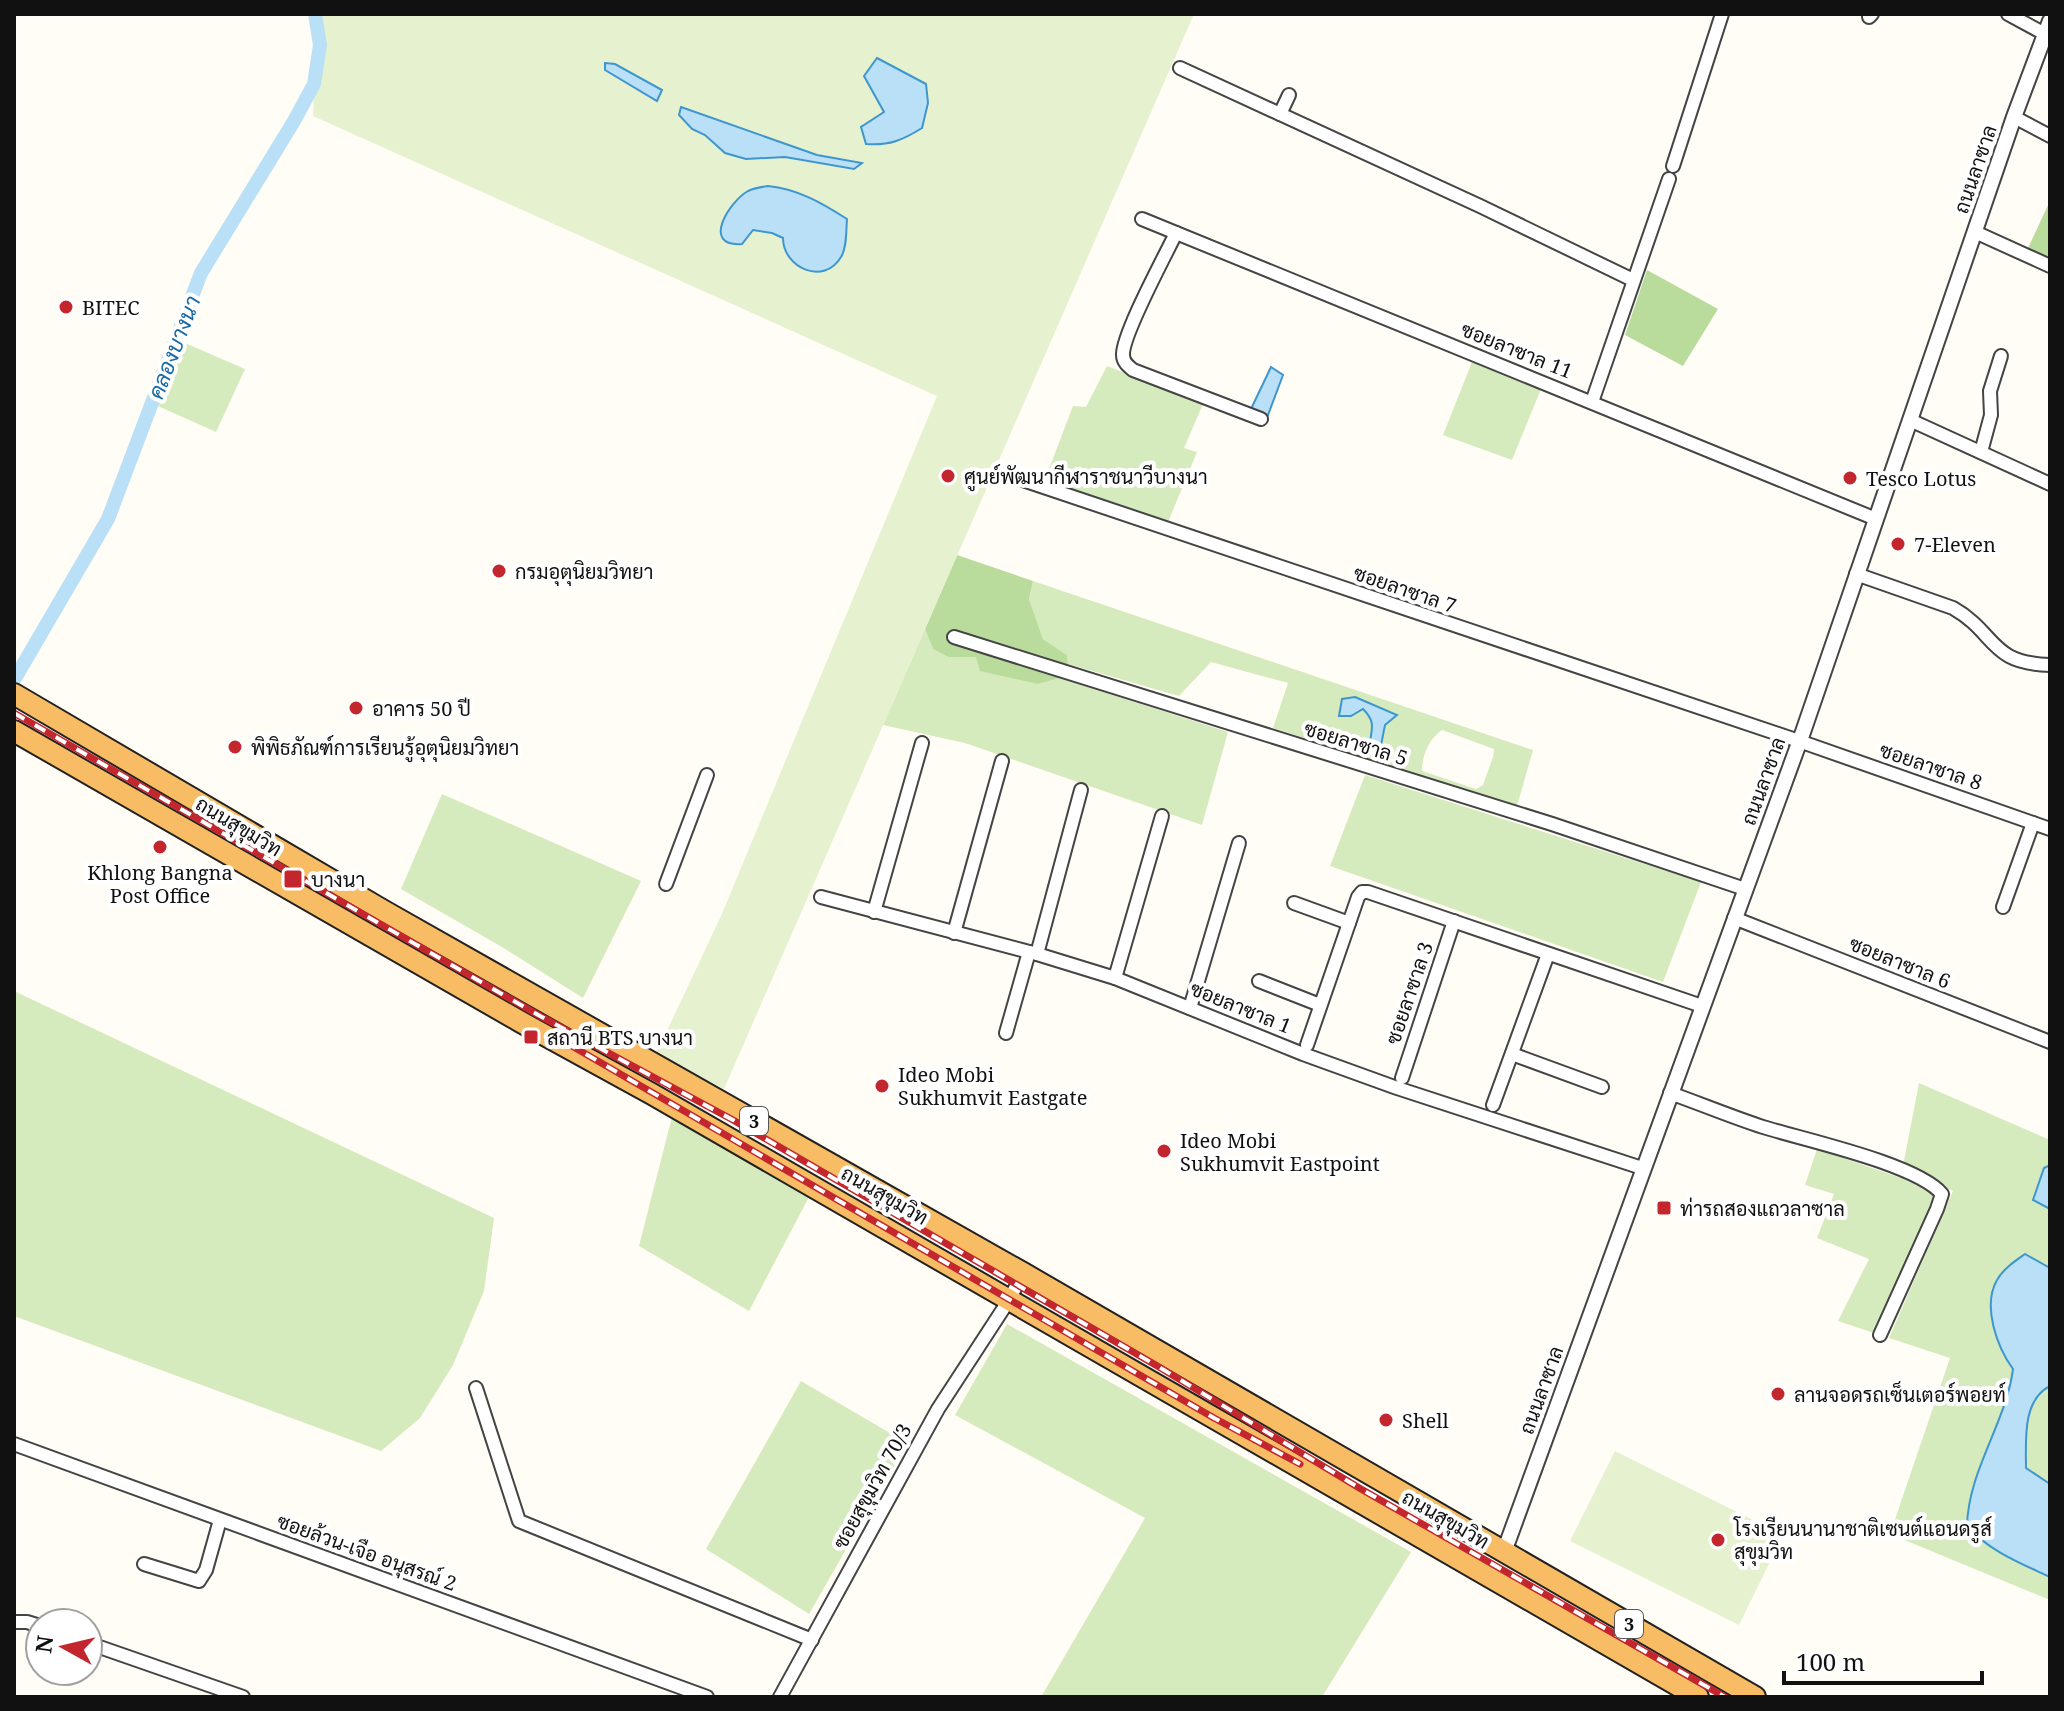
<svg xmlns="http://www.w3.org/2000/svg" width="2064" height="1711" font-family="'Noto Serif',Sarabun,serif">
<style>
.green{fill:#d5ebbd;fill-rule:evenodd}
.forest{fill:#b9dc9c}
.pitch{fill:#e6f2cf}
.water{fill:#b9e0f7;stroke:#3f96cf;stroke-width:2}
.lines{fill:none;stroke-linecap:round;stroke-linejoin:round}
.canal{stroke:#b9e0f7;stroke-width:14}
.minor-casing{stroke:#444;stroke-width:16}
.tertiary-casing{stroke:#444;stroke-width:18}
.trunk-casing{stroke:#222;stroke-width:24}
.minor{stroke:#fff;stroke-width:12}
.tertiary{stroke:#fff;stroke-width:14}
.trunk{stroke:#f7bc64;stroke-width:20}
.rail-casing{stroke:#c4262e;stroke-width:7}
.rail{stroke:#fff;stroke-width:4;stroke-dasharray:12;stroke-linecap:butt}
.poi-dot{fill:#c4262e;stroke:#fff;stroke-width:3}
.labels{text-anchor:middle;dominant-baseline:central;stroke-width:8;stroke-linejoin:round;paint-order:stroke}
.shield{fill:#fff;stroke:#585858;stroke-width:2}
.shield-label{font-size:18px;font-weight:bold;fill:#111}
.street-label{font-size:20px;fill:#111;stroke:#fff}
.poi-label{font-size:20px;fill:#111;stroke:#fff;text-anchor:start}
.water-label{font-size:22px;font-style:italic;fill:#1768a6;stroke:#fff}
</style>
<rect width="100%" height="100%" fill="#fffdf5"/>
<g class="green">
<path d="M185,343l60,26 -29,63 -58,-26z"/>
<path d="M1472,362l69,27 -29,71 -69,-25z"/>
<path d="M1107,366l96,38 -19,44 13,4 -29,70 -124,-40 29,-76 13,1z"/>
<path d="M1033,581l500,169 -16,56 -244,-78 15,-45 -77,-21 -32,34 -111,-32 -1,-9 -24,-16 -14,-40zM1355,697l42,17 -12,11 -3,13 -13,3c5,-14 5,-21 -6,-33l-12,8 -3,-17zM1442,730l52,19 -1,8 -10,28 -7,4 -54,-18c0,-16 7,-32 20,-41z"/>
<path d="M925,629l8,20 15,8h28l62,27 22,-6 168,54 -26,93 -237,-82 -82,-18z"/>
<path d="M1365,775l336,107 -38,100 -333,-116z"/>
<path d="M442,794l199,87 -58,117 -81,-51 -101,-58z"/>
<path d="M14,991l480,227 -10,73 -31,74 -33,53 -39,33 -367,-135z"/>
<path d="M1919,1083l131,57v25l-6,3 -11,32 17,9v59l-25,-14c-9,8 -22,17 -28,26 -16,25 0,68 16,89 -7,53 -45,104 -46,157 22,25 53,37 83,51v23l-160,-66 60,-176 -61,-20 64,-147 -50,-25z"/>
<path d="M673,1113l137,82 -61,116 -110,-65z"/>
<path d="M1817,1149l84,29 32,15 2,8 -61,132 -36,-12 31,-62 -52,-21 17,-44 -29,-9z"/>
<path d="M1007,1324l404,228 -89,145h-281l104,-179 -190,-103z"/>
<path d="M801,1381l106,62 -98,171 -103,-65z"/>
<path d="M2050,1386v98l-24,-16c0,-27 -4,-68 24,-82z"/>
</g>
<g class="forest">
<path d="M2050,201v59l-22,-12z"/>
<path d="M1647,270l71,39 -35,57 -58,-31z"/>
<path d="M957,555l76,26 -4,18 14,40 24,16 1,9 -8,14 -22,6 -58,-13 -4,-14h-28l-15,-8 -8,-20z"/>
</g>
<g class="pitch">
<path d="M318,14h876l-470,1075 -68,-35 65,-138 216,-520 -624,-280z"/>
<path d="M1615,1451l168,84 -44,90 -169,-84z"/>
</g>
<g class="water">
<path d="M877,58l49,26 2,19 -6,25c-19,12 -33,18 -56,16l-5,-17 23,-15 -20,-36z"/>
<path d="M605,63l10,1 47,26 -5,11 -52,-31z"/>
<path d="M681,107l136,48 45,8 -8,6 -69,-12 -39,2 -21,-6 -20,-18 -13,-6 -13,-14z"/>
<path d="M768,186c30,3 54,17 79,33 -1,11 0,29 -6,38 -17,29 -58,11 -58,-19l-11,-5 -19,-3 -11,14c-42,3 -12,-43 6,-53 6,-3 13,-4 20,-5z"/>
<path d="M1271,367l12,8 -15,40 -17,-6z"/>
<path d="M1355,697l42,18 -12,10 -6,30 -8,-3c-4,-20 9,-26 -8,-43l-12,7h-12l3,-17z"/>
<path d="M2050,1165v44l-17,-9 11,-32z"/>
<path d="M2025,1254l25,14v118c-28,14 -24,55 -24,82l24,16v93c-30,-14 -61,-26 -83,-51 1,-55 39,-103 46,-157 -16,-22 -31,-63 -16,-89 6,-11 18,-19 28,-26z"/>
</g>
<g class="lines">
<path class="canal" d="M14,680l94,-161 93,-246 93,-152 20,-37 6,-39 -5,-31"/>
<defs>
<g id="minor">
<path d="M2008,14l37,20"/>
<path d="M1869,17l3,-3"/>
<path d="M1180,68l300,138 153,74"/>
<path d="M1280,114l9,-19"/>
<path d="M2014,117l36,19"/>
<path d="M1673,166l49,-152"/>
<path d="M1142,219l734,300"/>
<path d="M1975,232l75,34"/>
<path d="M1176,233c-11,23 -54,102 -53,122 0,7 5,11 10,15l128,49"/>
<path d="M1592,402l77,-223"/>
<path d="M1910,420l140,64"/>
<path d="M1981,452l10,-37 -1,-24 11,-35"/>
<path d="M999,472l800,269 251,88"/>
<path d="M1856,574l97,34c44,25 35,55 97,57"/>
<path d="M954,637l598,187 193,65"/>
<path d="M666,884l41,-109"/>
<path d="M821,897l216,57 78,24 188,76 94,34 245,80"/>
<path d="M1294,903l55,20"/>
<path d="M2003,907l30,-84"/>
<path d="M874,912l48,-169"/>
<path d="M1734,918l316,124"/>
<path d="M954,933l48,-172"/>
<path d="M1037,954l44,-164"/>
<path d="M1115,978l47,-162"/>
<path d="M1259,981l61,24"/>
<path d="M1190,1008l49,-165"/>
<path d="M1006,1033l23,-81"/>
<path d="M1307,1045l51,-148 4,-5h6l334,114"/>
<path d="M1512,1054l90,33"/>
<path d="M1402,1078l52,-157"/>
<path d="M1670,1093c31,11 62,24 93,34 42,13 154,37 179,67l-5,15 -57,126"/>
<path d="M1493,1105l55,-151"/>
<path d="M476,1388l43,133 293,119"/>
<path d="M14,1444l693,253"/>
<path d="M144,1564l55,17 7,-11 14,-50"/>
<path d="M14,1622h13l13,4"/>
<path d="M88,1643l155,54"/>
<path d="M780,1697l158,-288 71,-109 14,-27"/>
</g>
<path id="tertiary" d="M1504,1552l299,-820 211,-615 36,-96"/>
<g id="trunk">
<path d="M14,694l370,217 639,362 732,424"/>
<path d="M14,731l507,291 131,72 1046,603"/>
</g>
</defs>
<use href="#minor" class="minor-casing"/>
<use href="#tertiary" class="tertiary-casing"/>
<use href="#trunk" class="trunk-casing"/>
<use href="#minor" class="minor"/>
<use href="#tertiary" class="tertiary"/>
<use href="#trunk" class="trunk"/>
<defs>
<g id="rail">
<path d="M14,713l526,303 193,104 426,247 202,122 364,208"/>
<path d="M565,1042l649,376 86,46"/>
</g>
</defs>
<use href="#rail" class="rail-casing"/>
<use href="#rail" class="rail"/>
</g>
<g class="poi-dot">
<circle cx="66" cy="307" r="8"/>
<circle cx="948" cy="476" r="8"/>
<circle cx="1850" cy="478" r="8"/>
<circle cx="1898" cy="544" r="8"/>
<circle cx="499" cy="571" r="8"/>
<circle cx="356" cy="708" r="8"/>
<circle cx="235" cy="747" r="8"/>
<circle cx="160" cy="847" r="8"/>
<rect x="283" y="869" width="20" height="20" rx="4"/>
<rect x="523" y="1029" width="16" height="16" rx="4"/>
<circle cx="882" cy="1086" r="8"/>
<circle cx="1164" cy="1151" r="8"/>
<rect x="1656" y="1200" width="16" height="16" rx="4"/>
<circle cx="1778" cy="1394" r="8"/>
<circle cx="1386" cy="1420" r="8"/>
<circle cx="1718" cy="1540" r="8"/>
</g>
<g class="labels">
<g class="shield">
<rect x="740" y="1107" width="28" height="28" rx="6"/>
<rect x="1615" y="1610" width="28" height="28" rx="6"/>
</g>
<g class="shield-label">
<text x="754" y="1121">3</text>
<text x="1629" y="1624">3</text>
</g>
<g class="street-label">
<text transform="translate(1975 169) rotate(-71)">ถนนลาซาล</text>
<text transform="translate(1517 350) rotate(22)">ซอยลาซาล 11</text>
<text transform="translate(1405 589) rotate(19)">ซอยลาซาล 7</text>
<text transform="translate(1356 743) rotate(17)">ซอยลาซาล 5</text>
<text transform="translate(1931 766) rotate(19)">ซอยลาซาล 8</text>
<text transform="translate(1763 781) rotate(-70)">ถนนลาซาล</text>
<text transform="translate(239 826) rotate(31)">ถนนสุขุมวิท</text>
<text transform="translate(1900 962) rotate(22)">ซอยลาซาล 6</text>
<text transform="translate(1409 993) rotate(-71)">ซอยลาซาล 3</text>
<text transform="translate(1241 1007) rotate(22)">ซอยลาซาล 1</text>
<text transform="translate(885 1195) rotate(30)">ถนนสุขุมวิท</text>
<text transform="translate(1541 1390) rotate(-70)">ถนนลาซาล</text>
<text transform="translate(872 1486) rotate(-61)">ซอยสุขุมวิท 70/3</text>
<text transform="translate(1446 1519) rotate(30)">ถนนสุขุมวิท</text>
<text transform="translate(367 1552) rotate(20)">ซอยล้วน-เจือ อนุสรณ์ 2</text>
</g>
<g class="poi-label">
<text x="82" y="307">BITEC</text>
<text x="964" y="476">ศูนย์พัฒนากีฬาราชนาวีบางนา</text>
<text x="1866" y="478">Tesco Lotus</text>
<text x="1914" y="544">7-Eleven</text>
<text x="515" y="571">กรมอุตุนิยมวิทยา</text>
<text x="372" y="708">อาคาร 50 ปี</text>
<text x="251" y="747">พิพิธภัณฑ์การเรียนรู้อุตุนิยมวิทยา</text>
<text x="160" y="872" text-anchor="middle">Khlong Bangna<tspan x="160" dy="23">Post Office</tspan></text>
<text x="311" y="879">บางนา</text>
<text x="547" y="1037">สถานี BTS บางนา</text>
<text x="898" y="1074">Ideo Mobi<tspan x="898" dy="23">Sukhumvit Eastgate</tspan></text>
<text x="1180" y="1140">Ideo Mobi<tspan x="1180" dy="23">Sukhumvit Eastpoint</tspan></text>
<text x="1680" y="1208">ท่ารถสองแถวลาซาล</text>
<text x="1794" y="1394">ลานจอดรถเซ็นเตอร์พอยท์</text>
<text x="1402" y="1420">Shell</text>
<text x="1734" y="1528">โรงเรียนนานาชาติเซนต์แอนดรูส์<tspan x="1734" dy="23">สุขุมวิท</tspan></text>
</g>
<g class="water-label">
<text transform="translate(173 347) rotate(-69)">คลองบางนา</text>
</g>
</g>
<rect width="2064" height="1711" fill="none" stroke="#111111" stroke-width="32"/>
<g transform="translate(64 1647) rotate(278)"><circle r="38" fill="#ffffff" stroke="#a0a0a0" stroke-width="2"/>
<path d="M0-6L14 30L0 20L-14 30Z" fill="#c4262e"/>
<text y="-12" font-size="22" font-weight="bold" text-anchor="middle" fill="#111111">N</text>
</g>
<path d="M1784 1671v12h198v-12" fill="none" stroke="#111111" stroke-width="4"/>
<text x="1796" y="1671" font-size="24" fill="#111111" stroke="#ffffff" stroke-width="6" paint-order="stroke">100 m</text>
</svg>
